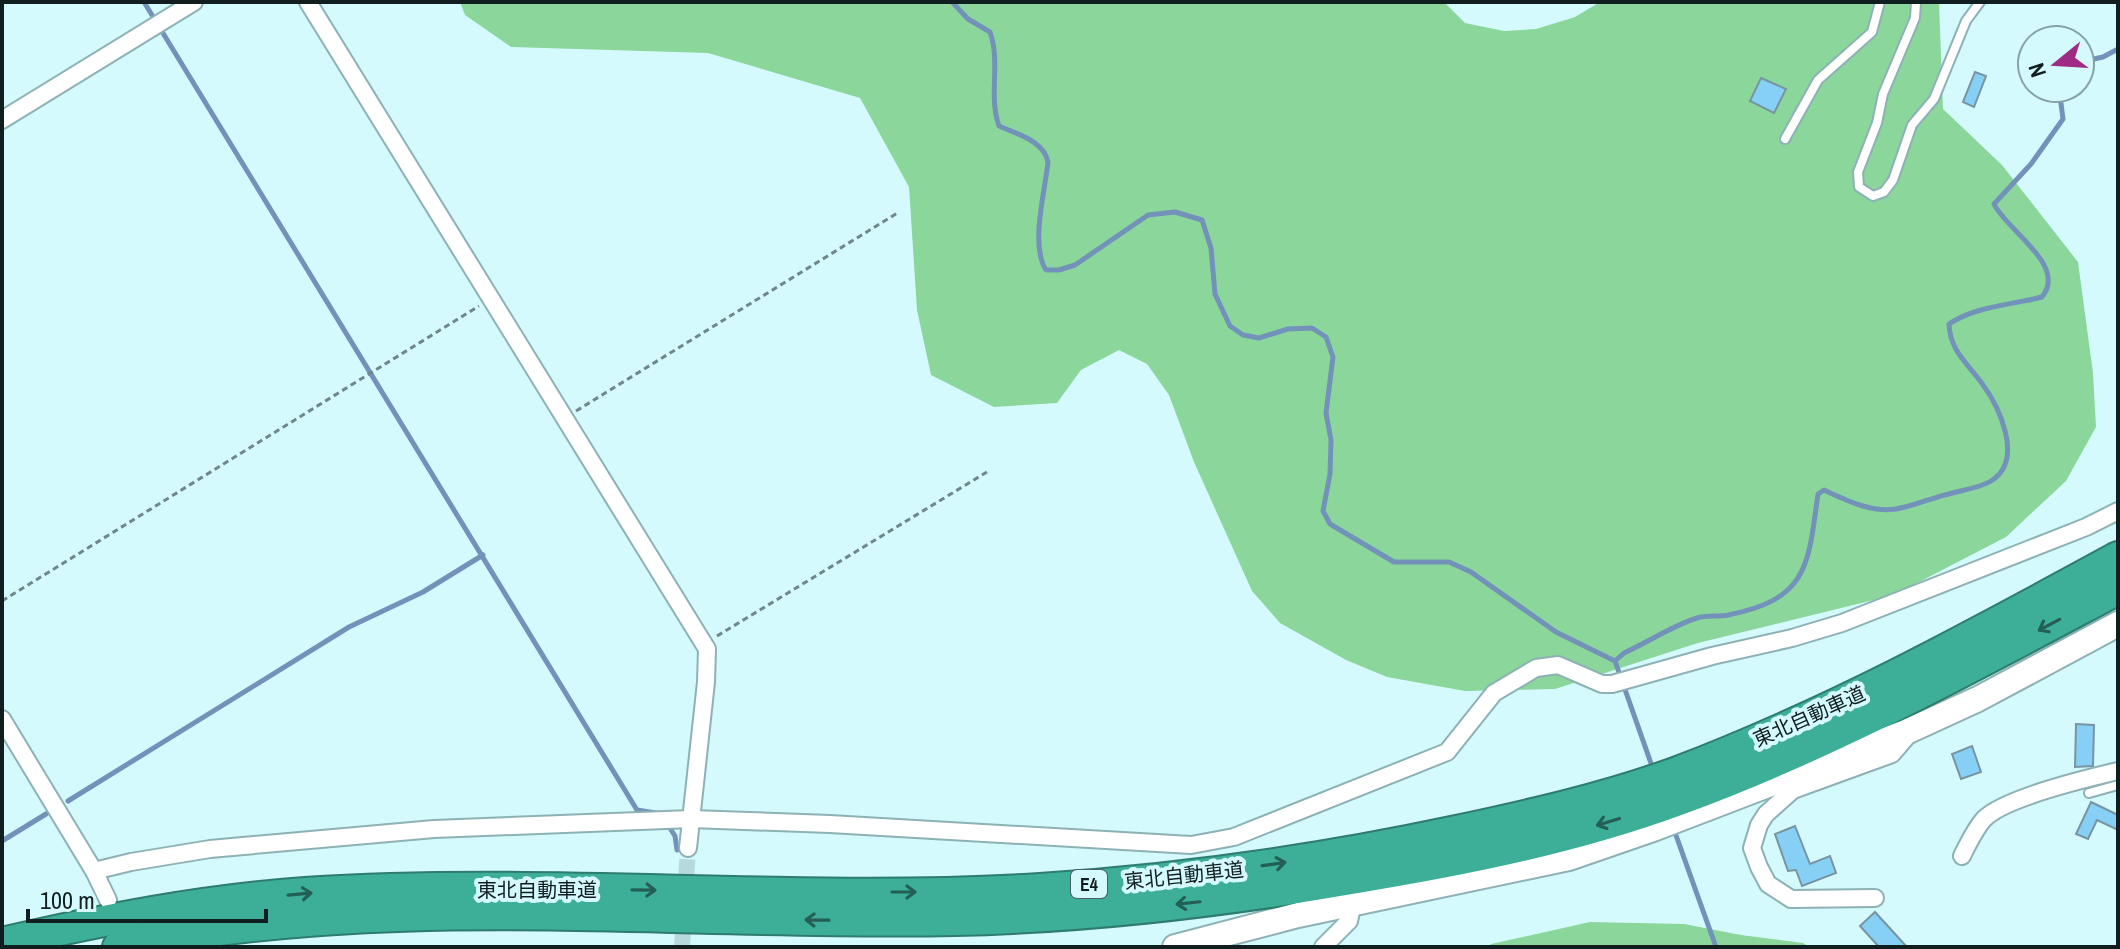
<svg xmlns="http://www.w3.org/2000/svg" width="2120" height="949" font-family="'Archivo Narrow','Noto Sans JP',sans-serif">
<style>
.forest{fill:#8bd79b}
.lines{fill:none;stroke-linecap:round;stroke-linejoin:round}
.stream{stroke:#7392ba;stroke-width:5}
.building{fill:#86d0f5;stroke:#7894a3;stroke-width:2}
.street-tunnel{stroke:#b7d9dd;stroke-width:16;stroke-dasharray:16 8;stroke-linecap:butt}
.lane-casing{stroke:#8db1b5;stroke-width:12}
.street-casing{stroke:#8db1b5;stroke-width:20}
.secondary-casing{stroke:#8db1b5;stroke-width:28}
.highway-casing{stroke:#2d7c6e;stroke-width:34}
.path{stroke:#6e878a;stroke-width:3;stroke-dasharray:6 4;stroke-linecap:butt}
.lane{stroke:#fff;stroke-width:8}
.street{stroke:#fff;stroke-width:16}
.secondary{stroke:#fff;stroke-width:24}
.highway{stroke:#3daf98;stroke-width:30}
.oneway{stroke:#245f56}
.labels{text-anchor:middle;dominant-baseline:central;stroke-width:8;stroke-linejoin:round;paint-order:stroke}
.shield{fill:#d5fafe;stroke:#4b6063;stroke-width:2}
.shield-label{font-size:18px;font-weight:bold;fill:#101e20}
.street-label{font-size:20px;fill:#101e20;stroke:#d5fafe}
</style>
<rect width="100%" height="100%" fill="#d5fafe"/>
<g class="forest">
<path d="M460,2h984l21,21 39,8 32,-2 39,-12 25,-15h339l4,107 59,56 76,97 15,111 3,54 -30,54 -60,56 -112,58 -196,48 -143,46 -90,2 -78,-14 -41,-17 -66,-37 -28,-32 -58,-129 -25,-67 -22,-31 -28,-14 -38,20 -24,33 -63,4 -63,-32 -14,-65 -8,-123 -49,-89 -152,-45 -197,-6 -46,-32z"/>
<path d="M1590,922l94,2 57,11 62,8 6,4h-321l3,-3z"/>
</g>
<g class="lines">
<g class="stream">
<path d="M144,2l493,808 19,3"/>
<path d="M952,2l16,17 22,13c11,31 -2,63 9,94 18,8 45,15 49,36 -3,30 -18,83 -2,108h13l16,-5 73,-50 27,-3 27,8 9,28 4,46 15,32 13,9 16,3 29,-9 24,-1 14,9 7,20 -7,56 5,27 -1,34 -7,37 7,13 64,38h55l22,10 85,60 59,29 38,108"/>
<path d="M2080,62l23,-5 15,-8"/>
<path d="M1615,661l9,-8c22,-10 52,-29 73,-35 10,-3 21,-1 31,-3 81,-16 80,-50 90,-121l6,-4c22,10 47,23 72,19 18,-3 35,-11 53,-15 13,-4 31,-6 42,-13 34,-21 8,-75 -10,-99 -15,-20 -31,-32 -32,-58 27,-18 62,-19 93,-27 26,-32 -36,-67 -48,-93l37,-40 32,-45 -4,-31"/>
<path d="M68,801l281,-174 74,-35 60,-37"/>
<path d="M666,822l9,14 2,14"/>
<path d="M1673,827l43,120"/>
<path d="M2,841l44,-27"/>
</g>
</g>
<g class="building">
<path d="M1975,72l11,4 -12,31 -11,-5z"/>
<path d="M1761,78l25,11 -12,24 -24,-12z"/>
<path d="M2076,724l18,1 -1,41 -18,1z"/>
<path d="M1972,746l9,26 -20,7 -9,-25z"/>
<path d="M2091,802l27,13v15l-21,-10 -9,19 -12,-5z"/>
<path d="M1795,826l15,38 20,-8 6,17 -34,13 -6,-16 -8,1 -13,-37z"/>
<path d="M1875,912l32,35h-28l-19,-21z"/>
</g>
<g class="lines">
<path class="street-tunnel" d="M682,947l6,-99"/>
<defs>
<g id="lane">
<path d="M1916,2l-1,16 -32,76 -6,29 -19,49 1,15 14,9 11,-4 9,-12 19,-55 22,-26 32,-78 14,-19"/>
<path d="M1785,139l33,-59 54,-48 8,-30"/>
<path d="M2089,793l29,-8"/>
</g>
<g id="street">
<path d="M308,2l399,647 -1,33 -18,166"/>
<path d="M2,120l192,-118"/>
<path d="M2,719l92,152 14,29"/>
<path d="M1962,856c6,-12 13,-27 22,-37 20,-21 104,-41 134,-48"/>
<path d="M94,871l37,-9 79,-13 224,-20 257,-10 139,5 361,21 43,-8 213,-85 47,-59 42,-25 22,-3 44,19h10l100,-28 80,-18 50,-15 244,-96 32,-16"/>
<path d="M1875,898l-84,1 -23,-15 -9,-17 -7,-19 7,-23 7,-11 27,-24 99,-36 18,-21"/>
<path d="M1323,947l26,-26 4,-18"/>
</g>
<path id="secondary" d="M1175,947l123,-32 271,-57 84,-29 253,-97 72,-33 140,-75"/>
<g id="highway">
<path d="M2,943c99,-23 201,-43 303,-50 244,-16 490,11 735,-4 138,-9 276,-28 412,-57 75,-16 151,-33 223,-59 154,-58 298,-137 443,-216"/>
<path d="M118,947c276,-57 558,-21 837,-27 135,-3 270,-19 402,-42 109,-18 219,-40 322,-78 153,-56 296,-135 439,-211"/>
</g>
</defs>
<use href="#lane" class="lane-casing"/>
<use href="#street" class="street-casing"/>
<use href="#secondary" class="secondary-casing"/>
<use href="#highway" class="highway-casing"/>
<g class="path">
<path d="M576,411l323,-199"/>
<path d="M2,601l477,-295"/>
<path d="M717,636l270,-164"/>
</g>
<use href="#lane" class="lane"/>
<use href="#street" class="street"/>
<use href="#secondary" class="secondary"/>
<use href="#highway" class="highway"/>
</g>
<defs><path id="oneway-shaft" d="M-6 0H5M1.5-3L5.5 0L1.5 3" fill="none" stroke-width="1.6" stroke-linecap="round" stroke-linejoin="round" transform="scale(2)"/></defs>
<g class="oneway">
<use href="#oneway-shaft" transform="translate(2049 625) rotate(152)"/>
<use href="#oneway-shaft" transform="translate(1608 822) rotate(163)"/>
<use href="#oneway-shaft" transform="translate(1274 864) rotate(-8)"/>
<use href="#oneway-shaft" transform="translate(644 890) rotate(1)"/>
<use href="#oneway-shaft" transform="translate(904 892)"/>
<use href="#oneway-shaft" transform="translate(300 894) rotate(-5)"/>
<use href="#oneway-shaft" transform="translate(1188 903) rotate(174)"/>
<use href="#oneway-shaft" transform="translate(817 920) rotate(-179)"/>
</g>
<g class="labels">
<rect class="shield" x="1071" y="870" width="36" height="28" rx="6"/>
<g class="shield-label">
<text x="1089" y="884">E4</text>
</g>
<g class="street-label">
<text transform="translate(1809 716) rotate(-24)">東北自動車道</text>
<text transform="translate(1184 875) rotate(-6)">東北自動車道</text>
<text x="537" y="889">東北自動車道</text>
</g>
</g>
<rect width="2120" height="949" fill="none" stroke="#101e20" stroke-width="8"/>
<g transform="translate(2056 64) rotate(252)"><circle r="38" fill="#d5fafe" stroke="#86a2a5" stroke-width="2"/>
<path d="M0-6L14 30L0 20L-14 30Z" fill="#a02b85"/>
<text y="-12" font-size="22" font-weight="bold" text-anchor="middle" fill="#101e20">N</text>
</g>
<path d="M28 909v12h238v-12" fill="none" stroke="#101e20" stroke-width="4"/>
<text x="40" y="909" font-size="24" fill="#101e20" stroke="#d5fafe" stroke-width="6" paint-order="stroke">100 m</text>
</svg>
